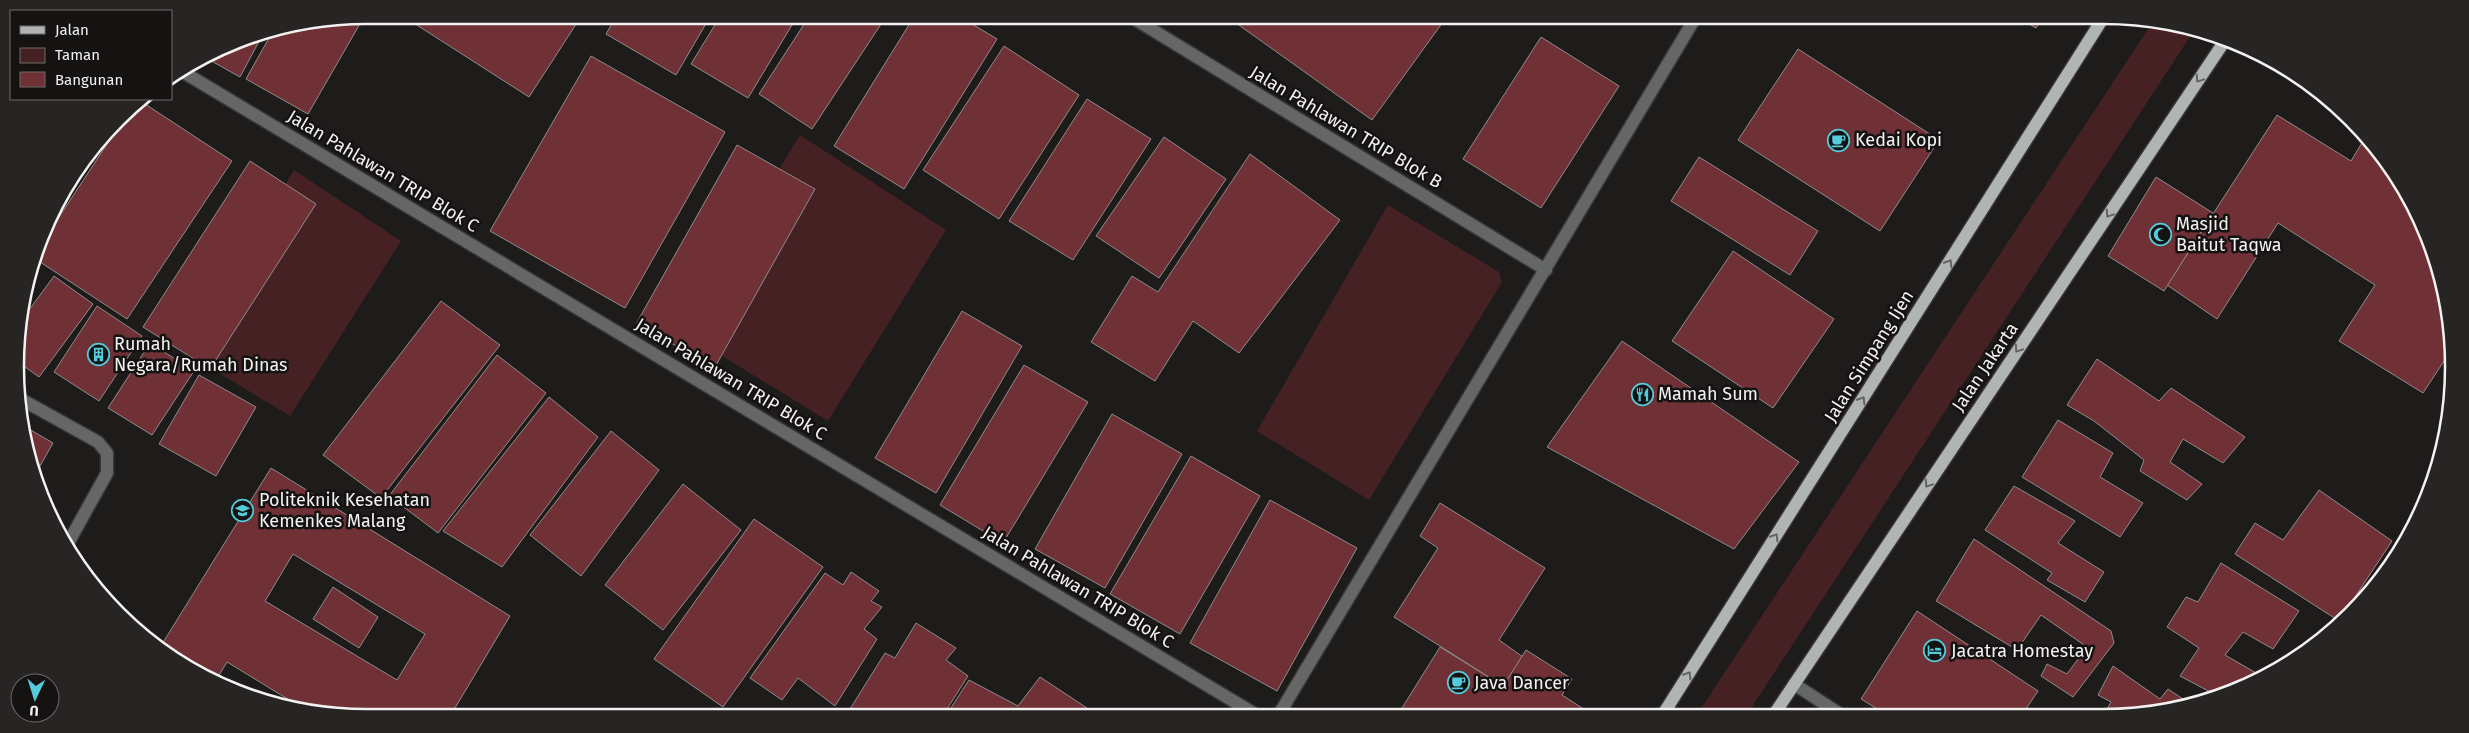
<svg xmlns="http://www.w3.org/2000/svg" width="2469" height="733" font-family="'Fira Sans',sans-serif">
<style>
.green{fill:#462123}
.building{fill:#6f3135;stroke:#8f8c8c;fill-rule:evenodd}
.lines{fill:none;stroke-linecap:round;stroke-linejoin:round}
.minor-casing{stroke:#383535;stroke-width:15}
.major-casing{stroke:#383535;stroke-width:15}
.minor{stroke:#656767;stroke-width:12}
.major{stroke:#b1b4b5;stroke-width:12}
.oneway{stroke:#636364}
.labels{text-anchor:middle;dominant-baseline:central;stroke-width:5;stroke-linejoin:round;paint-order:stroke}
.street-label{font-size:18px;fill:#f3f1f1;stroke:#151212}
.poi-label{font-size:18px;fill:#f3f1f1;stroke:#151212;text-anchor:start}
.rim{fill:none;stroke:#f3f1f1;stroke-width:2.5}
</style>
<rect width="100%" height="100%" fill="#1e1b1b"/>
<g class="green">
<path d="M2154,20l17,2 24,7 -449,687h-50z"/>
<path d="M800,135l146,95 -118,191 -148,-91z"/>
<path d="M294,170l107,71 -111,175 -106,-64z"/>
<path d="M1388,205l111,67 3,10 -133,218 -112,-69z"/>
</g>
<g class="building">
<path d="M365,15l-57,99 -62,-35 28,-50 24,-7z"/>
<path d="M412,15h170l-53,82 -120,-77z"/>
<path d="M617,15h94l-35,60 -70,-41z"/>
<path d="M721,15h77l-50,83 -57,-34z"/>
<path d="M810,15h77l-75,114 -53,-35z"/>
<path d="M915,15h42l40,24 -93,150 -70,-43z"/>
<path d="M1231,15h217l-76,105 -143,-102z"/>
<path d="M2014,15h31l-9,13z"/>
<path d="M264,32l-24,45 -34,-19 26,-16z"/>
<path d="M1541,37l78,49 -78,122 -78,-49z"/>
<path d="M1004,46l75,49 -80,124 -76,-49z"/>
<path d="M1798,49l141,91 -59,91 -142,-91z"/>
<path d="M591,56l134,76 -100,176 -135,-77z"/>
<path d="M1087,99l64,40 -78,121 -64,-39z"/>
<path d="M139,100l93,61 -105,158 -90,-59 5,-17 92,-140z"/>
<path d="M2277,115l74,46 15,-25 29,35 32,61 20,66 5,51 -29,44 -84,-52 36,-56 -97,-62 -61,96 -50,-34z"/>
<path d="M1164,137l62,42 -67,99 -63,-42z"/>
<path d="M737,145l78,44 -100,178 -79,-43z"/>
<path d="M1250,154l90,66 -101,133 -46,-32 -38,60 -64,-39 41,-66 26,16z"/>
<path d="M1699,157l119,74 -28,44 -119,-74z"/>
<path d="M250,161l66,43 -106,165 -67,-42z"/>
<path d="M2156,177l57,36 -49,78 -56,-35z"/>
<path d="M1733,251l101,68 -61,89 -101,-67z"/>
<path d="M54,276l39,28 -54,73 -22,-16 1,-36z"/>
<path d="M441,301l59,44 -119,153 -58,-43z"/>
<path d="M97,306l45,30 -43,65 -45,-29z"/>
<path d="M962,311l60,35 -86,147 -61,-35z"/>
<path d="M1622,341l177,121 -65,87 -187,-102z"/>
<path d="M150,343l44,28 -42,64 -44,-27z"/>
<path d="M497,355l49,38 -108,140 -49,-37z"/>
<path d="M2097,359l62,42 12,-13 74,49 -22,26 -40,-24 -13,23 32,22 -15,16 -47,-29 4,-11 -50,-39 -27,-16z"/>
<path d="M1024,365l64,37 -85,141 -63,-38z"/>
<path d="M199,375l57,32 -40,69 -57,-32z"/>
<path d="M549,397l49,40 -96,130 -59,-36z"/>
<path d="M1112,414l70,40 -77,134 -70,-39z"/>
<path d="M2058,420l55,33 -13,24 43,26 -23,34 -98,-60z"/>
<path d="M22,425l31,18 -18,32 -8,-18z"/>
<path d="M611,431l48,39 -78,106 -51,-41z"/>
<path d="M1191,456l69,40 -80,138 -70,-40z"/>
<path d="M271,468l239,148 -61,102h-83l-57,-6 -82,-50 -12,20 -44,-23 -12,-10zM293,554l132,80 -28,46 -132,-79z"/>
<path d="M683,484l58,46 -78,100 -58,-45z"/>
<path d="M2014,486l61,35 -17,22 46,29 -19,30 -38,-22 5,-7 -67,-43z"/>
<path d="M2319,490l73,51 -53,80 -104,-67 20,-31 28,17z"/>
<path d="M1270,500l87,48 -80,143 -87,-48z"/>
<path d="M1440,503l105,65 -46,72 24,17 -20,29 -109,-69 44,-69 -18,-12z"/>
<path d="M754,519l69,48 -100,140 -69,-48z"/>
<path d="M1974,539l137,92 3,12 -41,54 -32,-21 6,-12 20,10 20,-27 -46,-32 -24,35 -81,-49z"/>
<path d="M2221,563l78,48 -26,38 -30,-17 -18,23 38,22 -5,5 -42,13 -36,-19 19,-28 -32,-21 19,-30 12,5z"/>
<path d="M851,572l28,19 -8,10 11,6 -18,22 13,10 -42,67 -37,-28 -16,22 -32,-22 75,-105 18,12z"/>
<path d="M333,587l45,30 -19,31 -46,-29z"/>
<path d="M1917,611l121,80 -16,24h-135l-26,-16z"/>
<path d="M916,623l40,25 -10,12 22,16 -26,41h-97l40,-64 10,5z"/>
<path d="M1440,647l63,39 23,-36 46,29 -10,16 28,18 -1,3h-192z"/>
<path d="M2113,666l47,33 8,-10 21,14 -41,12h-44l7,-13 -13,-7z"/>
<path d="M1040,677l50,33 -4,7h-141l24,-37 49,26z"/>
</g>
<g class="lines">
<defs>
<g id="minor">
<path d="M1128,15l418,255"/>
<path d="M183,72l1077,645"/>
<path d="M17,397l81,45 9,11v20l-40,72"/>
<path d="M1794,684l49,32"/>
<path d="M1278,716l419,-701"/>
</g>
<g id="major">
<path d="M1662,716l443,-701"/>
<path d="M1773,716l453,-677"/>
</g>
</defs>
<use href="#minor" class="minor-casing"/>
<use href="#major" class="major-casing"/>
<use href="#minor" class="minor"/>
<use href="#major" class="major"/>
</g>
<defs><path id="oneway-chevron" d="M-2-3.5L2.5 0L-2 3.5" fill="none" stroke-width="1.6" stroke-linecap="round" stroke-linejoin="round" transform="scale(1.25)"/></defs>
<g class="oneway">
<use href="#oneway-chevron" transform="translate(2199 79) rotate(124)"/>
<use href="#oneway-chevron" transform="translate(2109 214) rotate(124)"/>
<use href="#oneway-chevron" transform="translate(1949 263) rotate(-58)"/>
<use href="#oneway-chevron" transform="translate(2018 349) rotate(124)"/>
<use href="#oneway-chevron" transform="translate(1862 400) rotate(-58)"/>
<use href="#oneway-chevron" transform="translate(1928 484) rotate(124)"/>
<use href="#oneway-chevron" transform="translate(1775 537) rotate(-58)"/>
<use href="#oneway-chevron" transform="translate(1688 675) rotate(-58)"/>
</g>
<defs>
<symbol id="cafe-ring" viewBox="-11 -11 22 22"><circle r="9.5" fill="#151212" stroke="#53cbdb" stroke-width="1.5"/><path d="M-5.5-4.5H6V0H3Q3 3.5 0 3.5H-2.5Q-5.5 3.5-5.5 0ZM3-3.2v2h1.7v-2ZM-6 4.5H4V6H-6Z" fill="#53cbdb"/></symbol>
<symbol id="mosque-ring" viewBox="-11 -11 22 22"><circle r="9.5" fill="#151212" stroke="#53cbdb" stroke-width="1.5"/><path d="M3.5-4.9A6 6 0 1 0 3.5 4.9A5 5 0 1 1 3.5-4.9Z" fill="#53cbdb"/></symbol>
<symbol id="building-ring" viewBox="-11 -11 22 22"><circle r="9.5" fill="#151212" stroke="#53cbdb" stroke-width="1.5"/><path d="M-4-6H4V6H1V3H-1V6H-4ZM-2.5-4.3h1.7v1.8h-1.7ZM.8-4.3h1.7v1.8H.8ZM-2.5-1h1.7V.8h-1.7ZM.8-1h1.7V.8H.8Z" fill="#53cbdb"/></symbol>
<symbol id="restaurant-ring" viewBox="-11 -11 22 22"><circle r="9.5" fill="#151212" stroke="#53cbdb" stroke-width="1.5"/><path d="M-5-6h1v4h1v-4h1v4h1v-4h1v5L-1.5 .5V6h-2V.5L-5-1ZM5-6V6H3V1.5H1.5Q1.5-4 5-6Z" fill="#53cbdb"/></symbol>
<symbol id="university-ring" viewBox="-11 -11 22 22"><circle r="9.5" fill="#151212" stroke="#53cbdb" stroke-width="1.5"/><path d="M0-5L7-2L0 1L-7-2ZM-4 1L0 2.5L4 1V4Q0 6-4 4Z" fill="#53cbdb"/></symbol>
<symbol id="hotel-ring" viewBox="-11 -11 22 22"><circle r="9.5" fill="#151212" stroke="#53cbdb" stroke-width="1.5"/><path d="M-6-4.5h1.5V1H6V5H4.5V3h-9V5H-6ZM-4 0a1.8 1.8 0 1 1 3.6 0ZM.5 0V-2.5h3Q6-2.5 6 0Z" fill="#53cbdb"/></symbol>
</defs>
<g fill-rule="evenodd">
<use href="#cafe-ring" x="1826" y="128" width="25" height="25"/>
<use href="#mosque-ring" x="2148" y="222" width="25" height="25"/>
<use href="#building-ring" x="86" y="342" width="25" height="25"/>
<use href="#restaurant-ring" x="1630" y="382" width="25" height="25"/>
<use href="#university-ring" x="230" y="498" width="25" height="25"/>
<use href="#hotel-ring" x="1922" y="638" width="25" height="25"/>
<use href="#cafe-ring" x="1446" y="670" width="25" height="25"/>
</g>
<g class="labels">
<g class="street-label">
<text transform="translate(1346 127) rotate(31)">Jalan Pahlawan TRIP Blok B</text>
<text transform="translate(383 171) rotate(31)">Jalan Pahlawan TRIP Blok C</text>
<text transform="translate(1869 356) rotate(-58)">Jalan Simpang Ijen</text>
<text transform="translate(1985 367) rotate(-56)">Jalan Jakarta</text>
<text transform="translate(731 379) rotate(31)">Jalan Pahlawan TRIP Blok C</text>
<text transform="translate(1078 587) rotate(31)">Jalan Pahlawan TRIP Blok C</text>
</g>
<g class="poi-label">
<text x="1855" y="140">Kedai Kopi</text>
<text x="2176" y="224">Masjid<tspan x="2176" dy="21">Baitut Taqwa</tspan></text>
<text x="114" y="344">Rumah<tspan x="114" dy="21">Negara/Rumah Dinas</tspan></text>
<text x="1658" y="394">Mamah Sum</text>
<text x="259" y="500">Politeknik Kesehatan<tspan x="259" dy="21">Kemenkes Malang</tspan></text>
<text x="1951" y="651">Jacatra Homestay</text>
<text x="1474" y="683">Java Dancer</text>
</g>
</g>
<path d="M0 0H2469V733H0ZM366 24H2103A342 342 0 0 1 2445 366V367A342 342 0 0 1 2103 709H366A342 342 0 0 1 24 367V366A342 342 0 0 1 366 24Z" fill="#272424" fill-rule="evenodd"/>
<path class="rim" d="M366 24H2103A342 342 0 0 1 2445 366V367A342 342 0 0 1 2103 709H366A342 342 0 0 1 24 367V366A342 342 0 0 1 366 24Z"/>
<rect x="10" y="10" width="162" height="90" fill="#151212" stroke="#6e6b6b"/>
<rect x="20" y="26" width="25" height="8" fill="#b1b4b5" stroke="#6e6b6b"/>
<text x="55" y="35" font-size="15" fill="#f3f1f1">Jalan</text>
<rect x="20" y="48" width="25" height="15" fill="#462123" stroke="#6e6b6b"/>
<text x="55" y="60" font-size="15" fill="#f3f1f1">Taman</text>
<rect x="20" y="72" width="25" height="15" fill="#6f3135" stroke="#6e6b6b"/>
<text x="55" y="85" font-size="15" fill="#f3f1f1">Bangunan</text>
<g transform="translate(35 698) rotate(184)"><circle r="24" fill="#151212" stroke="#6e6b6b"/>
<path d="M0-4L9 19L0 12L-9 19Z" fill="#53cbdb"/>
<text y="-8" font-size="14" font-weight="bold" text-anchor="middle" fill="#f3f1f1">U</text>
</g>
</svg>
